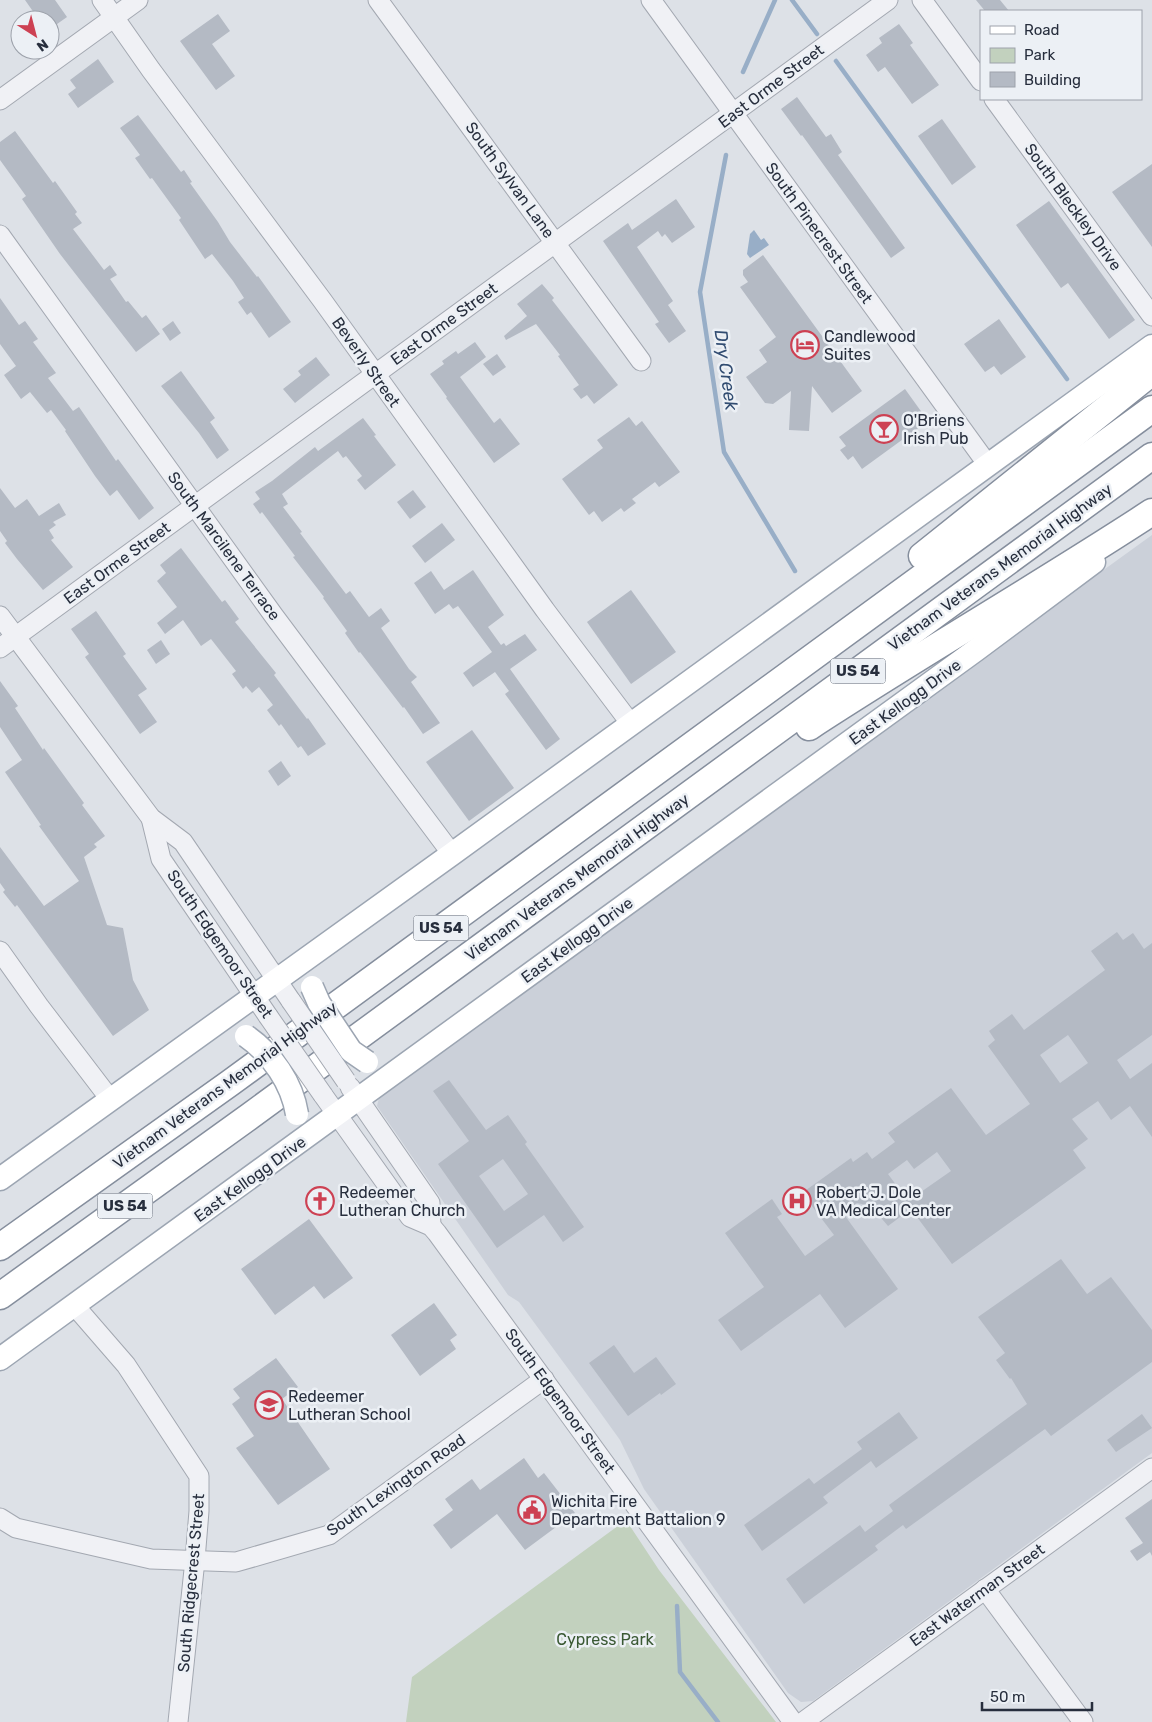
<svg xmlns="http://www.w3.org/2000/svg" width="1152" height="1722" font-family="Rubik,sans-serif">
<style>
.built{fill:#cbd0d9}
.green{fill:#c2d1be}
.water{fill:#98aec7}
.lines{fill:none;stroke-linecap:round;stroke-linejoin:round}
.stream{stroke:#98aec7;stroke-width:4.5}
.building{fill:#b4bac4;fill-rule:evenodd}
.minor-casing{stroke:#a3a8b1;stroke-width:21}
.major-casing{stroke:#9ca5b2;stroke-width:25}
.highway-casing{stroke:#858e9d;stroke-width:29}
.minor{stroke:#f0f1f5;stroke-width:19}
.major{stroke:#fff;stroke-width:22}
.highway{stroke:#fff;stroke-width:26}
.minor-bridge-casing{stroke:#a3a8b1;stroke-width:21;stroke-linecap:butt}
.major-bridge-casing{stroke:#9ca5b2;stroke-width:25;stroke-linecap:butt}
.minor-bridge{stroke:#f0f1f5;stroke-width:19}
.major-bridge{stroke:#fff;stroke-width:22}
.labels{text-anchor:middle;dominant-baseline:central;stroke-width:5;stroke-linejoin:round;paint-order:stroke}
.shield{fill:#ecf0f5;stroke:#626874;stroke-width:1}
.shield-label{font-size:15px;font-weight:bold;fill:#272e3d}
.street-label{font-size:16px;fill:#272e3d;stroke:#ecf0f5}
.poi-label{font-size:16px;fill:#272e3d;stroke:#ecf0f5;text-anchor:start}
.park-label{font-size:16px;fill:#3a5934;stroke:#ecf0f5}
.water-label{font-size:18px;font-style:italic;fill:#314c71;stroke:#ecf0f5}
</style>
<rect width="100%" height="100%" fill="#dde1e7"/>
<path class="built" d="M1152,535v918l-339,248 -12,1 -13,-9 -144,-204 -24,-49 -23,-32 -78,-106 -11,-7 -131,-189 2,-8 4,-8z"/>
<path class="green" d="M626,1520l33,50 117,152h-370l6,-45z"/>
<path class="water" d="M754,230l7,10 3,-2 5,7 -19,13 -3,-4 3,-20z"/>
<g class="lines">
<g class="stream">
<path d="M792,0l25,34"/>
<path d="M836,61l231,318"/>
<path d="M743,72l32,-72"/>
<path d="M726,155l-26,137 24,160 71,119"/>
<path d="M677,1606l3,66 38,50"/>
</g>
</g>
<g class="building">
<path d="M25,0h30l12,17 -17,12v-9h-11z"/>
<path d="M976,0h24l9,11h-24z"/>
<path d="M218,14l12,17 -18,13 23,32 -19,14 -36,-49z"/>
<path d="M899,24l14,19 -3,2 29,40 -27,19 -27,-37 -7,5 -12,-17 16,-12 -3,-5z"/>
<path d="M98,59l16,23 -36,26 -10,-14 8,-6 -6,-8z"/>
<path d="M797,97l29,40 5,-3 11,18 -4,3 67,93 -14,10 -89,-123 -1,1 -20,-27z"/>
<path d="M138,115l43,57 3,-2 8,12 -2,1 28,39 12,20 27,35 1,-1 33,46 -22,16 -18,-26 -4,3 -9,-13 6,-4 -11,-17 -21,-27 -7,5 -26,-39 2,-2 -29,-40 -2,1 -15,-21 5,-3 -20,-27z"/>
<path d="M942,119l34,48 -24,18 -34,-49z"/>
<path d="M15,131l38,52 2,-2 22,31 -2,2 7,9 -9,6 31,41 6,-5 7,10 -7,4 16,23 2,-1 14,17 4,-3 14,19 -24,18 -76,-98 -38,-55 4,-3 -26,-36v-18z"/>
<path d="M1152,164v83l-40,-55z"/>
<path d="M676,199l19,28 -23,16 -7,-9 -3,3 -4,-6 -21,16 36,54 -5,4 18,26 -17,12 -14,-19 4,-2 -56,-81 25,-18 4,7z"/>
<path d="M1049,201l86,119 -26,19 -41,-56 -7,5 -45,-63z"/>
<path d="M763,255l99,136 -30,22 -20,-27 -3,45 -20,-1 2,-39 -18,13 -8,-1 -19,-26 21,-15 -8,-12 17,-13 -36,-50 8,-5 -5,-7v-5z"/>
<path d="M542,284l12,14 -2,2 66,85 -24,19 -7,-9 -6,4 -8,-10 6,-4 -21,-29 2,-1 -24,-31 -30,16 -2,-4 23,-20 -10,-12z"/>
<path d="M0,298l19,27 6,-4 13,18 -5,3 23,31 -8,5 25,33 6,-4 37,54 2,-2 36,49 -15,12 -22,-30 -7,6 -15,-20 -30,-45 1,-1 -15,-20 -4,3 -17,-21 -9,7 -17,-24 12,-9 -16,-22z"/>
<path d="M999,319l27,38 -25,18 -7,-9 -9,6 -21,-28z"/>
<path d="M173,321l8,12 -11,8 -8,-12z"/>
<path d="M475,342l11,15 -26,20 34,46 6,-5 20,26 -26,19 -48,-65 1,-1 -17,-23 14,-10 -2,-3 14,-10 2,3z"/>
<path d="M497,354l9,13 -13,9 -10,-12z"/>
<path d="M316,357l14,18 -35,28 -12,-14 18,-14 -3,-4z"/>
<path d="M181,371l34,47 -5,4 19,28 -12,9 -18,-26 -38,-47z"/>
<path d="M905,389l23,32 -66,48 -9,-13 -5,4 -8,-10 6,-4 -7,-9z"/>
<path d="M629,417l7,9 6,-5 38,51 -21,15 -4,-5 -23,17 4,4 -12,9 -3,-4 -19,14 -8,-11 -5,4 -27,-36 41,-31 -6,-8z"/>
<path d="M363,418l13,17 -2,1 22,29 -31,25 -8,-10 5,-4 -16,-20 -3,2 -5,-7 -56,43 6,10 -5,3 19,25 -2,1 46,61 4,-3 19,26 12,-9 9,13 -9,7 28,41 8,8 -6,5 29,41 -17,11 -19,-27 -1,1 -43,-56 -1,1 -14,-20 2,-2 -24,-33 1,-1 -31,-40 2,-1 -33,-44 -2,2 -7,-10 7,-5 -5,-7 17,-11 43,-34 3,4z"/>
<path d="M0,488l15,20 12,-9 12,17 20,-13 7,12 -13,7 3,3 -7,5 5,8 -3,2 22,27 -30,23 -26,-31 -12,-16 2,-2 -7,-10z"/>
<path d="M413,490l13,17 -16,12 -13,-17z"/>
<path d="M442,523l13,17 -30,23 -13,-17z"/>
<path d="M181,548l41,54 3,-2 14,19 -4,3 41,51 -2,2 33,44 1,-1 18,26 -18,12 -7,-10 -3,2 -17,-24 -2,2 -12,-16 6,-5 -14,-18 -7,6 -6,-7 -3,3 -11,-15 4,-3 -25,-32 -10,7 -18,-26 -18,14 -8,-11 20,-16 -20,-26 9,-8 -6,-8z"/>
<path d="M473,570l31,45 -16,12 13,18 3,-2 2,3 19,-12 12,16 -27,19 50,70 -14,11 -41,-56 4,-3 -14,-19 -22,15 -10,-14 29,-21 -34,-46 -5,3 -4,-5 -14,10 -21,-31 17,-12 13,19z"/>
<path d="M631,590l45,62 -45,32 -44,-62z"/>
<path d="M96,611l30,43 -3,2 24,33 -9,6 19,27 -17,12 -55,-77 4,-3 -18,-25z"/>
<path d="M161,640l9,14 -14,10 -9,-14z"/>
<path d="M0,681l18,25 -3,2 28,42 1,-2 40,55 -2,2 23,31 -11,8 3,3 -13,10 23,68 16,3 10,52 16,30 -36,26 -96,-131 -2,2 -12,-15 2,-2 -5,-7v-36l44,59 35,-25 -40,-55 2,-1 -36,-53 17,-12 -22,-33z"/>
<path d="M472,730l42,58 -45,33 -43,-59z"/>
<path d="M281,761l10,15 -13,10 -10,-15z"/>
<path d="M1117,932l6,8 10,-7 11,16 8,-6v92l-35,25 13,19 22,-16v74l-22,-31 -19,14 -13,-19 -26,18 16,20 -15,11 13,18 -134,96 -41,-55 -23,17 -17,-20 -14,-3 -14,10 55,76 -53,39 -25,-34 -79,57 -23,-31 46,-33 -39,-54 47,-34 10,15 -5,3 28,39 29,-21 -32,-42 49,-35 2,4 14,-10 5,7 23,-17 -7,-9 63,-45 35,47 44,-31 -42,-58 7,-6 -6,-9 23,-17 12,16 81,-60 -14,-19zM1068,1035l20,28 -28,20 -20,-28zM937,1152l14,19 -43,30 -20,-27 19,-14 7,9z"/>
<path d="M449,1080l37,50 22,-15 19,27 -2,2 59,83 -21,15 -19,-27 -47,33 -59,-84 31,-23 -36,-50zM503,1159l25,35 -24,17 -25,-35z"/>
<path d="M309,1219l44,59 -29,21 -10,-13 -39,29 -34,-46z"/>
<path d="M1061,1259l26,35 24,-17 41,53v32l-101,74 -6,-7 -139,100 -3,-4 -28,21 3,4 -74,54 -18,-25 74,-54 5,7 28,-21 -4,-6 138,-101 -16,-26 -1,1 -14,-19 9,-7 -27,-36z"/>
<path d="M434,1303l23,32 -7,5 6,9 -36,27 -29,-41z"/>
<path d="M614,1345l20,28 22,-16 20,27 -15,11 -1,-2 -32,23 -39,-53z"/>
<path d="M276,1358l22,29 -16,12 48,70 -52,36 -42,-57 18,-12 -22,-32 8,-6 -7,-9z"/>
<path d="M899,1412l19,26 -42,30 -5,-7 -48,36 5,6 -66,48 -18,-26 65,-47 5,6 48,-35 -5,-7z"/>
<path d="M1142,1414l10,14 -36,24 -9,-12z"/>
<path d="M524,1458l14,20 6,-5 31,40 -50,37 -28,-36 -46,35 -18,-24 20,-15 -8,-11 27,-20 8,11z"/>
<path d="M1152,1499v57l-2,-4 -13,9 -7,-10 13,-8 -18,-25z"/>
</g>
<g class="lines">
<defs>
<g id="minor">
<path d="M102,0l49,70 171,230 223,310 86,114"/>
<path d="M378,0l263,361"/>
<path d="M651,0l337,465"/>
<path d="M922,0l59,81"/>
<path d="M994,99l158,217"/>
<path d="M0,100l138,-100"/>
<path d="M0,235l274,381 178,238"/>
<path d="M0,616l151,202 32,24 108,159"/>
<path d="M0,648l888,-648"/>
<path d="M151,818l10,41 107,157"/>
<path d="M0,951l39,55 71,93"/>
<path d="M350,1087l80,116 1,23"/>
<path d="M323,1095l87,122 21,9 6,7 356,489"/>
<path d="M74,1305l52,60 73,111v35l-4,49 -17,162"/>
<path d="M0,1518l16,10 135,31 85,3 93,-27 215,-156"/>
<path d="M985,1589l98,133"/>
<path d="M803,1722l349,-254"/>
</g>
<g id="major">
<path d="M0,1179l452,-325 700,-508"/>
<path d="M0,1359l976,-709 118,-88"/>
</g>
<g id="highway">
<path d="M922,556l230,-184"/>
<path d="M809,727c113,-74 230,-141 343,-215"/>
<path d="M0,1247l230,-164 922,-674"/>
<path d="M0,1296l250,-180 902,-660"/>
</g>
</defs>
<use href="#minor" class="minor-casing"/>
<use href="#major" class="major-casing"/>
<use href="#highway" class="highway-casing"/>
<use href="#minor" class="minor"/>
<use href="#major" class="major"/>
<use href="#highway" class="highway"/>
<defs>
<g id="minor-bridge">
<path d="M291,1001l55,80"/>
<path d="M268,1016l55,79"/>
</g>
<g id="major-bridge">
<path d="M312,987l7,16 32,48 16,11"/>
<path d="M246,1036c26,18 46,47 51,78"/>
</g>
</defs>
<use href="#minor-bridge" class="minor-bridge-casing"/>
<use href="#major-bridge" class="major-bridge-casing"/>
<use href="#minor-bridge" class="minor-bridge"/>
<use href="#major-bridge" class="major-bridge"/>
</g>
<defs>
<symbol id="hotel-ring" viewBox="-11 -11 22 22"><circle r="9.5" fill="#ecf0f5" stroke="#cd4153" stroke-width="1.5"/><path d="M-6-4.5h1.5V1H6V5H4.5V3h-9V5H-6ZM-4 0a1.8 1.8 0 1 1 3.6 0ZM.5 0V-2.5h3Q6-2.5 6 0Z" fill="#cd4153"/></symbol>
<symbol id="bar-ring" viewBox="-11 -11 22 22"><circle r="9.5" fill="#ecf0f5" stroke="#cd4153" stroke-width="1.5"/><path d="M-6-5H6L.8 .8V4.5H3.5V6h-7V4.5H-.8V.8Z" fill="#cd4153"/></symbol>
<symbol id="church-ring" viewBox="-11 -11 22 22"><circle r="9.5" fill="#ecf0f5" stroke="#cd4153" stroke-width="1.5"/><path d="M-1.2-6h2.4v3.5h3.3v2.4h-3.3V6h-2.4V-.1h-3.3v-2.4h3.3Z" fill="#cd4153"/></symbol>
<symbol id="hospital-ring" viewBox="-11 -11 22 22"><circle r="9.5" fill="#ecf0f5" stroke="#cd4153" stroke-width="1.5"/><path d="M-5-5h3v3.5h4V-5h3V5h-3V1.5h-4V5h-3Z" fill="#cd4153"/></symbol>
<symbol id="school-ring" viewBox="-11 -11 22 22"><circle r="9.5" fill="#ecf0f5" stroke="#cd4153" stroke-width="1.5"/><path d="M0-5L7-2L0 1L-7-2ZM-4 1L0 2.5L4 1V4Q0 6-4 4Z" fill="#cd4153"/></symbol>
<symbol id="civic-ring" viewBox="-11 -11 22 22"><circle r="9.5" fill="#ecf0f5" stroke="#cd4153" stroke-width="1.5"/><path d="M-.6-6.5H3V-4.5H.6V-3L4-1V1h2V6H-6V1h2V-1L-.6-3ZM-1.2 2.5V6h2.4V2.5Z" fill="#cd4153"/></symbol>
</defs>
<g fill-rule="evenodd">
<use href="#hotel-ring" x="789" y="329" width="32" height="32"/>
<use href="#bar-ring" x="868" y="413" width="32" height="32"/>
<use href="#church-ring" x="304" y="1185" width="32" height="32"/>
<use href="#hospital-ring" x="781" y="1185" width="32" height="32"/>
<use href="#school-ring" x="253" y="1389" width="32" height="32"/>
<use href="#civic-ring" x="516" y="1494" width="32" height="32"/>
</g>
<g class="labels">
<g class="shield">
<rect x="830.5" y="658.5" width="55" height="25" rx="4"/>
<rect x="413.5" y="915.5" width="55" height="25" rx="4"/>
<rect x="97.5" y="1193.5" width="55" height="25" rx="4"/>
</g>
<g class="shield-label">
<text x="858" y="671">US 54</text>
<text x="441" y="928">US 54</text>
<text x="125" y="1206">US 54</text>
</g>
<g class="street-label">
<text transform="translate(771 86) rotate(-37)">East Orme Street</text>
<text transform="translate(510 180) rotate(54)">South Sylvan Lane</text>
<text transform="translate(1073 207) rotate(54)">South Bleckley Drive</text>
<text transform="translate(819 233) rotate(54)">South Pinecrest Street</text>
<text transform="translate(444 324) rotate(-36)">East Orme Street</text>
<text transform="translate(366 362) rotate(55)">Beverly Street</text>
<text transform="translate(224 546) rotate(54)">South Marcilene Terrace</text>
<text transform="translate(117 563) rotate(-36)">East Orme Street</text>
<text transform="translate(1000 567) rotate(-36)">Vietnam Veterans Memorial Highway</text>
<text transform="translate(905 702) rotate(-36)">East Kellogg Drive</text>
<text transform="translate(577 877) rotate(-36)">Vietnam Veterans Memorial Highway</text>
<text transform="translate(577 940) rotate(-36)">East Kellogg Drive</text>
<text transform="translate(220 944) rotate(56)">South Edgemoor Street</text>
<text transform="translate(225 1085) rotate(-36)">Vietnam Veterans Memorial Highway</text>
<text transform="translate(250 1179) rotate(-36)">East Kellogg Drive</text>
<text transform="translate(560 1401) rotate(54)">South Edgemoor Street</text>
<text transform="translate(396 1485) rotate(-35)">South Lexington Road</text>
<text transform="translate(191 1583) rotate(-85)">South Ridgecrest Street</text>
<text transform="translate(977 1595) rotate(-36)">East Waterman Street</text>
</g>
<g class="poi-label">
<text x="824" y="336">Candlewood<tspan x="824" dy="18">Suites</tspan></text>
<text x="903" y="420">O'Briens<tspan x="903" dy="18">Irish Pub</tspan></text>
<text x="339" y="1192">Redeemer<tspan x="339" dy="18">Lutheran Church</tspan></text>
<text x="816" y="1192">Robert J. Dole<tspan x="816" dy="18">VA Medical Center</tspan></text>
<text x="288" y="1396">Redeemer<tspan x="288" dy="18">Lutheran School</tspan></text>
<text x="551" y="1501">Wichita Fire<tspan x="551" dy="18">Department Battalion 9</tspan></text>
</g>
<g class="park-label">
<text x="605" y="1639">Cypress Park</text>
</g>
<g class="water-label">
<text transform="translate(726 370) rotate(82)">Dry Creek</text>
</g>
</g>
<rect x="980" y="10" width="162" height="90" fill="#ecf0f5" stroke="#9da2ab"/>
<rect x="990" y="26" width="25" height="8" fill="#ffffff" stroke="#9da2ab"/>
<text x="1024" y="35" font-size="15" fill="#272e3d">Road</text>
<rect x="990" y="48" width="25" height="15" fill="#c2d1be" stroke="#9da2ab"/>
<text x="1024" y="60" font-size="15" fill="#272e3d">Park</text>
<rect x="990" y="72" width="25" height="15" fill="#b4bac4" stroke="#9da2ab"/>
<text x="1024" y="85" font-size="15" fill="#272e3d">Building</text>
<g transform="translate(35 35) rotate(144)"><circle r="24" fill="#ecf0f5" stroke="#9da2ab"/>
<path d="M0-4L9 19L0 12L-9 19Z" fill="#cd4153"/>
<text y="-8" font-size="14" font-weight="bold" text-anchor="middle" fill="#272e3d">N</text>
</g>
<path d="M982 1702v8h110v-8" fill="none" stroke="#272e3d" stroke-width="2.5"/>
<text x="990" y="1702" font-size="15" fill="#272e3d" stroke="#ecf0f5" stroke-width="4" paint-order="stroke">50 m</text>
</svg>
